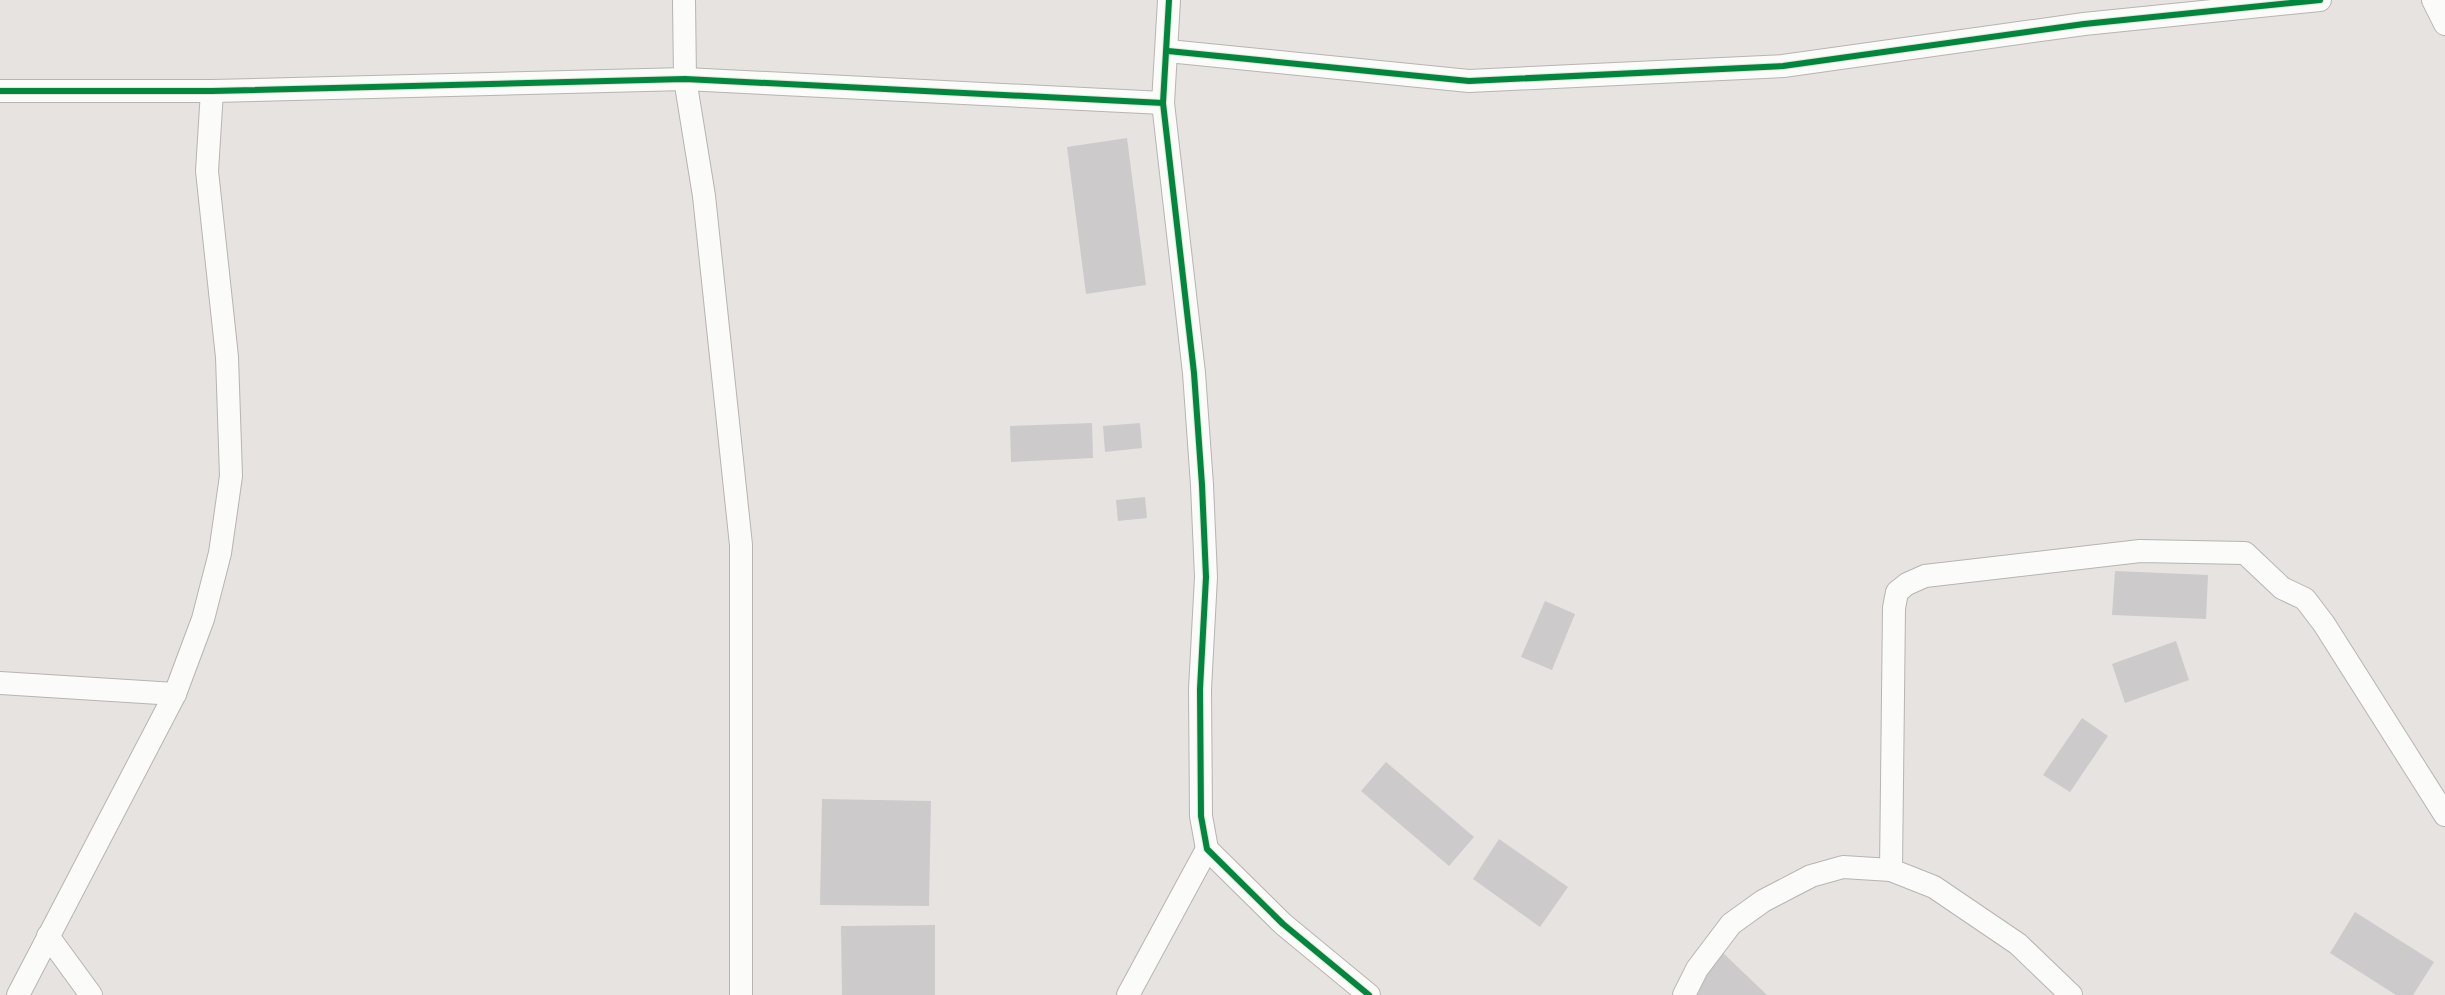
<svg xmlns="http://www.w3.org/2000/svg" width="2445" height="995" font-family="Arial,sans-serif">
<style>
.building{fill:#cdcacb}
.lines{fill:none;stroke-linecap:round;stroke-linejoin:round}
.street-casing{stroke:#b7b4b1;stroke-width:24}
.street{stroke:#fbfbfa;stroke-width:22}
.cycleway-casing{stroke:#eae3dd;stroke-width:8}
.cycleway{stroke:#00873e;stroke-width:6}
</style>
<rect width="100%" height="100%" fill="#e7e3e0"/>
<g class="building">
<path d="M1127,138l19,147 -60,9 -19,-147z"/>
<path d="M1092,423l1,35 -82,4 -1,-36z"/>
<path d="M1140,423l2,25 -37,4 -2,-26z"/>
<path d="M1145,497l2,21 -29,3 -2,-21z"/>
<path d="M2115,571l93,4 -2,44 -94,-4z"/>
<path d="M1545,601l30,13 -23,56 -31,-13z"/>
<path d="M2176,641l13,39 -64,23 -13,-39z"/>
<path d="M2082,718l26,18 -38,56 -27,-17z"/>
<path d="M1386,762l88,75 -25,29 -88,-75z"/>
<path d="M822,799l109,2 -2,105 -109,-1z"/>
<path d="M1499,839l69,48 -28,40 -67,-48z"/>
<path d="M2355,912l79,50 -21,33h-17l-66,-42z"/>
<path d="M935,925v70h-93l-1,-69z"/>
<path d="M1722,952l45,43h-86z"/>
</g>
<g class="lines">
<defs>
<g id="street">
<path d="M684,0l1,79 19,117 37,349v450"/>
<path d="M1169,0l-6,103 31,270 8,112 4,92 -6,112 1,127 6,33 76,75 86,71"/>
<path d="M2433,0l12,24"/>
<path d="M1168,51l301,30 314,-15 301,-42 236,-24"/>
<path d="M0,91h212l473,-12 478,24"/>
<path d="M0,683l175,11"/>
<path d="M1891,870l3,-262 3,-16 10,-8 18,-8 215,-25 105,2 37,35 23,11 19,25 121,191"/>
<path d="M48,936l43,59"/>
<path d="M18,995l157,-301 28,-75 17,-66 11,-77 -4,-119 -20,-186 5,-80"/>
<path d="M1128,995l79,-146"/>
<path d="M1684,995l13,-26 34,-45 32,-23 48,-25 32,-9 48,3 43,17 84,57 53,51"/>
</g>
</defs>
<use href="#street" class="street-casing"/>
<use href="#street" class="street"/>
<defs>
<g id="cycleway">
<path d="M1169,0l-6,103 31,270 8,112 4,92 -6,112 1,127 6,33 76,75 86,71"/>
<path d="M1168,51l301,30 314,-15 301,-42 236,-24"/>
<path d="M0,91h212l473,-12 478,24"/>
</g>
</defs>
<use href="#cycleway" class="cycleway-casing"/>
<use href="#cycleway" class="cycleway"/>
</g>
</svg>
